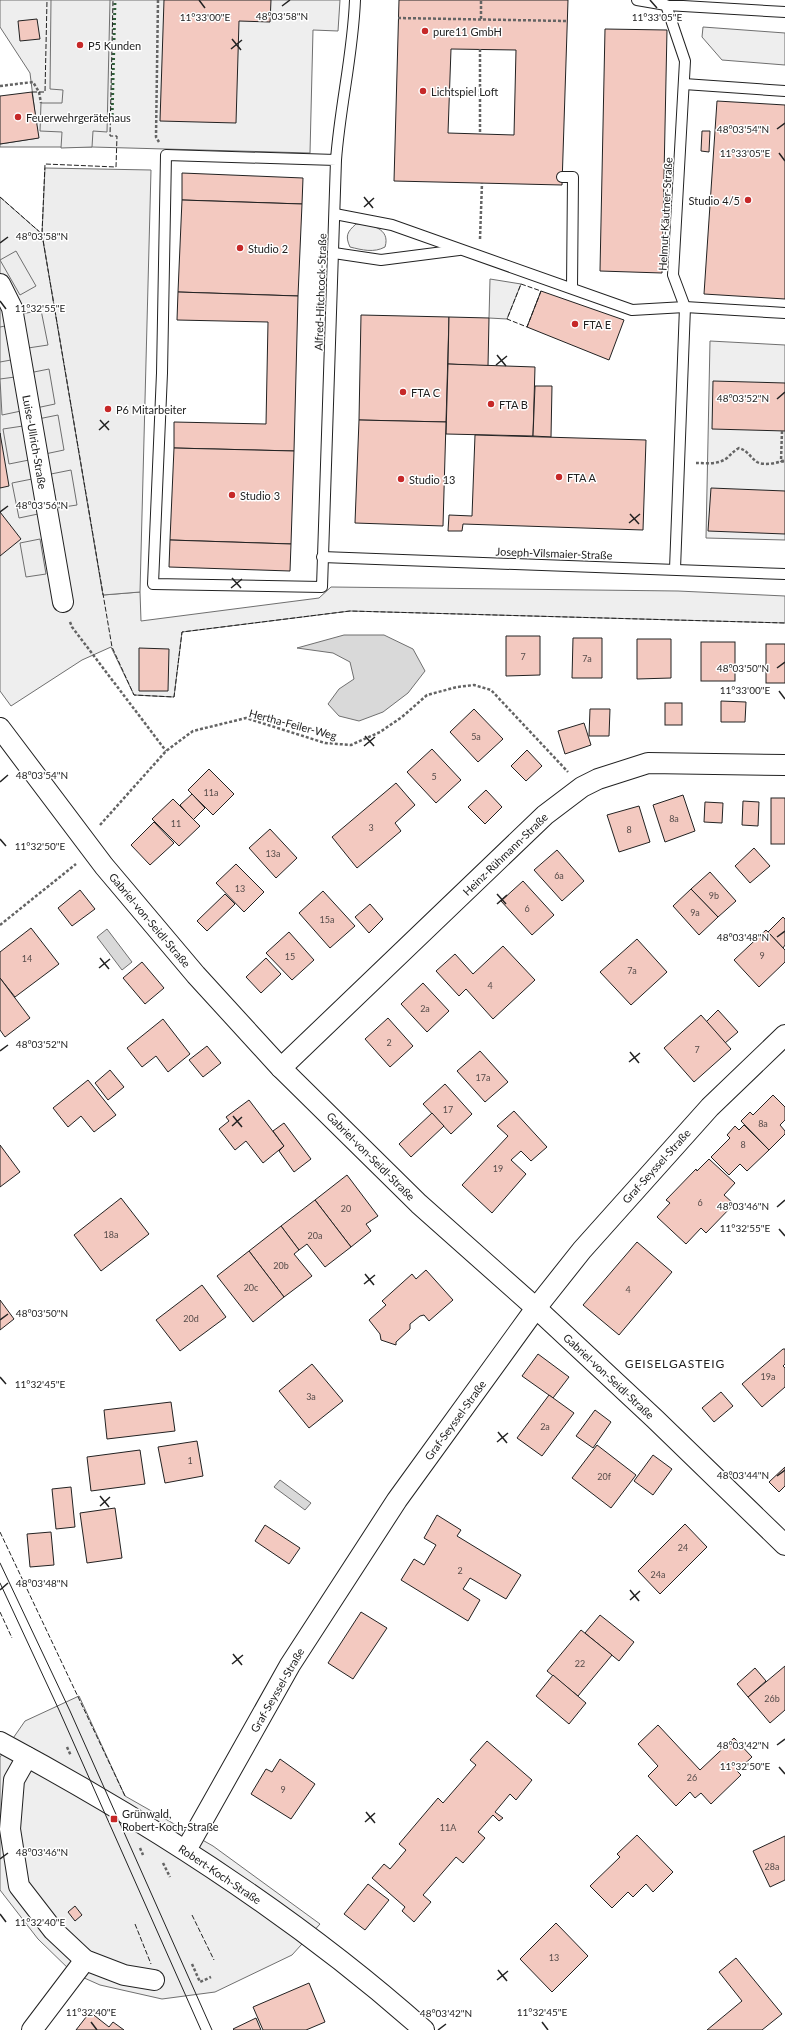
<svg xmlns="http://www.w3.org/2000/svg" width="785" height="2030" font-family="Lato,sans-serif">
<style>
.green{fill:#eee;stroke:#6f6f6f}
.parking{fill:#ededed;stroke:#6f6f6f}
.water{fill:#d9d9d9;stroke:#6f6f6f}
.building{fill:#f3c9c0;stroke:#222;fill-rule:evenodd}
.lines{fill:none;stroke-linecap:round;stroke-linejoin:round}
.service-casing{stroke:#222;stroke-width:12}
.minor-casing{stroke:#222;stroke-width:22}
.path{stroke:#646464;stroke-width:2.5;stroke-dasharray:3 2;stroke-linecap:butt}
.service{stroke:#fff;stroke-width:10}
.minor{stroke:#fff;stroke-width:20}
.tram{stroke:#222;stroke-width:1}
.hedge{stroke:#2f5e38;stroke-width:3;stroke-dasharray:2 3;stroke-linecap:butt}
.fence{stroke:#222;stroke-width:1;stroke-dasharray:5 2;stroke-linecap:butt}
.ticks{fill:none;stroke:#222;stroke-width:1.5}
.poi-dot{fill:#c62828;stroke:#fff;stroke-width:1.5}
.labels{text-anchor:middle;dominant-baseline:central;stroke-width:3;stroke-linejoin:round;paint-order:stroke}
.number-label{font-size:9px;fill:#564c4a}
.poi-label{font-size:11px;fill:#222;stroke:#fff;text-anchor:start}
.street-label{font-size:11px;fill:#222;stroke:#fff}
.neighbourhood-label{font-size:12px;letter-spacing:1px;fill:#222;stroke:#fff}
.ticks-label{font-size:10px;text-anchor:middle;fill:#222;stroke:#fff;stroke-width:3;stroke-linejoin:round;paint-order:stroke}
</style>
<rect width="100%" height="100%" fill="#fff"/>
<g class="green">
<path d="M0,0h340l-2,31 -25,-1 -3,123 -218,-6h-92v-3l38,-6 -8,-65 -30,-46z"/>
<path d="M703,27l82,6v32l-63,-5 -20,-23z"/>
<path d="M0,197l42,37 61,361 37,-3 1,29 178,-23 12,-11 347,4 107,5v27l-435,-12 -168,21 -8,65 -40,-2 -23,-48 -29,13 -71,46 -11,-15z"/>
<path d="M356,224c14,0 35,4 29,23 -11,6 -23,3 -35,0 -5,-11 -3,-15 6,-23z"/>
<path d="M490,279l31,5 -14,35 -18,-1z"/>
<path d="M710,341l75,4v195l-79,-2z"/>
<path d="M79,1696l46,100 88,50 107,78 -28,31 -77,37 -53,7 -62,-14 -27,-12 -35,-34 -38,-49v-133l25,-36z"/>
</g>
<g class="parking">
<path d="M51,0h59l-3,132 -14,-1 -1,16 -31,1 1,-16 -22,-1 1,-28h21l1,-13 -13,-1z"/>
<path d="M45,168l106,2 -11,422 -37,3 -61,-361z"/>
<path d="M16,251l20,35 -16,9 -20,-35z"/>
<path d="M41,310l7,35 -20,3 -6,-34z"/>
<path d="M5,326l6,34 -11,2v-35z"/>
<path d="M49,369l6,35 -19,4 -7,-35z"/>
<path d="M15,377l6,34 -19,4 -2,-36z"/>
<path d="M58,415l6,35 -19,4 -7,-35z"/>
<path d="M23,426l6,34 -20,4 -6,-35z"/>
<path d="M71,470l6,35 -20,3 -6,-34z"/>
<path d="M32,479l6,35 -19,4 -7,-35z"/>
<path d="M40,539l6,35 -20,3 -6,-34z"/>
</g>
<g class="water">
<path d="M344,635h40l29,14 12,22 -17,22 -25,19 -24,9 -20,-5 -11,-12 11,-15 15,-10 -4,-17 -17,-9 -36,-5z"/>
<path d="M107,929l25,33 -10,8 -25,-33z"/>
<path d="M280,1480l31,23 -6,7 -31,-23z"/>
</g>
<g class="building">
<path d="M164,0h107l-1,22 -31,-1 -3,102 -76,-2z"/>
<path d="M399,0h169l-6,185 -168,-4zM451,49l65,1 -2,85 -66,-2z"/>
<path d="M37,19l3,20 -20,2 -2,-20z"/>
<path d="M605,29l62,1 -5,243 -62,-2z"/>
<path d="M32,92l7,46 -39,6v-48z"/>
<path d="M717,101l68,4v194l-81,-5z"/>
<path d="M702,131h8l-1,21 -8,-1z"/>
<path d="M182,173l121,5 -1,26 -120,-4z"/>
<path d="M182,200l120,4 -4,92 -120,-4z"/>
<path d="M541,291l83,29 -15,40 -82,-33z"/>
<path d="M178,292l120,4 -4,155 -120,-3v-26l92,2 2,-102 -91,-2z"/>
<path d="M361,315l88,2 -3,105 -87,-2z"/>
<path d="M449,317l40,1 -1,48 -40,-2z"/>
<path d="M448,364l87,3 -2,69 -87,-2z"/>
<path d="M713,381l72,2v48l-73,-2z"/>
<path d="M535,386h17l-1,51 -18,-1z"/>
<path d="M359,420l87,2 -3,104 -88,-3z"/>
<path d="M0,433l9,53 -9,2z"/>
<path d="M475,435l171,5 -3,90 -180,-6 -1,7h-14l1,-16 23,1z"/>
<path d="M174,448l120,3 -3,93 -121,-4z"/>
<path d="M711,488l74,3v43l-77,-3z"/>
<path d="M0,512l21,27 -21,17z"/>
<path d="M170,540l121,4 -1,27 -121,-4z"/>
<path d="M506,636h34v39l-34,1z"/>
<path d="M573,638h29v40h-30z"/>
<path d="M637,639h34v39l-34,1z"/>
<rect x="701" y="642" width="34" height="39"/>
<rect x="766" y="644" width="19" height="39"/>
<path d="M139,648l30,1 -1,42h-29z"/>
<path d="M721,701l25,1 -1,20h-24z"/>
<rect x="665" y="703" width="17" height="22"/>
<path d="M474,709l29,30 -25,23 -28,-30z"/>
<path d="M590,709h20l-1,27h-20z"/>
<path d="M584,723l7,22 -26,9 -7,-23z"/>
<path d="M432,749l29,31 -25,23 -29,-31z"/>
<path d="M527,750l15,16 -16,15 -15,-15z"/>
<path d="M209,769l25,25 -21,21 -25,-25z"/>
<path d="M396,783l19,22 -20,18 6,8 -44,37 -25,-31z"/>
<path d="M486,790l16,17 -17,17 -17,-17z"/>
<path d="M192,794l13,14 -12,12 -13,-15z"/>
<path d="M683,795l12,36 -30,11 -12,-37z"/>
<rect x="771" y="798" width="14" height="46"/>
<path d="M173,799l27,27 -21,20 -27,-27z"/>
<path d="M743,801l16,1 -1,24 -16,-1z"/>
<path d="M705,802l18,1 -1,20 -18,-1z"/>
<path d="M639,806l11,36 -31,10 -12,-37z"/>
<path d="M154,822l20,21 -24,22 -19,-20z"/>
<path d="M270,829l27,29 -21,20 -27,-30z"/>
<path d="M754,848l16,18 -20,17 -15,-17z"/>
<path d="M557,850l27,31 -22,20 -28,-31z"/>
<path d="M236,864l28,28 -20,20 -28,-29z"/>
<path d="M710,872l26,29 -18,16 -27,-28z"/>
<path d="M523,881l31,34 -22,20 -31,-34z"/>
<path d="M691,889l27,28 -19,18 -26,-29z"/>
<path d="M80,890l15,19 -23,17 -14,-18z"/>
<path d="M323,891l32,35 -25,22 -31,-35z"/>
<path d="M225,894l10,10 -28,27 -10,-10z"/>
<path d="M370,904l13,15 -14,14 -14,-16z"/>
<path d="M783,917l2,2v26l-2,3 -15,-16z"/>
<path d="M31,928l28,36 -44,33 -15,-19v-26z"/>
<path d="M766,930l19,20v12l-26,25 -25,-27z"/>
<path d="M289,932l25,28 -22,20 -26,-27z"/>
<path d="M637,939l30,33 -36,33 -31,-33z"/>
<path d="M503,946l32,34 -42,39 -27,-30 -7,7 -23,-25 19,-17 18,20z"/>
<path d="M266,958l15,16 -20,19 -15,-16z"/>
<path d="M142,962l22,26 -19,16 -22,-26z"/>
<path d="M0,978l30,40 -25,19 -5,-7z"/>
<path d="M423,983l26,28 -22,21 -26,-28z"/>
<path d="M718,1010l20,22 -13,11 -19,-21z"/>
<path d="M701,1015l30,34 -37,33 -30,-34z"/>
<path d="M388,1018l25,28 -23,21 -25,-28z"/>
<path d="M163,1019l27,35 -22,18 -12,-16 -14,11 -15,-19z"/>
<path d="M207,1046l14,17 -18,14 -14,-17z"/>
<path d="M480,1051l28,31 -23,20 -28,-31z"/>
<path d="M110,1070l14,17 -16,13 -13,-17z"/>
<path d="M88,1080l28,35 -22,17 -13,-16 -13,11 -15,-19z"/>
<path d="M445,1084l27,30 -21,20 -28,-30z"/>
<path d="M773,1095l12,12v13l-5,5 5,6v3l-16,16 -28,-29 9,-9 3,3z"/>
<path d="M249,1100l35,46 -21,17 -17,-22 -11,9 -16,-21 10,-8 -3,-4z"/>
<path d="M514,1111l33,36 -16,14 -10,-10 -10,9 15,14 -34,39 -30,-28 46,-49 -11,-10z"/>
<path d="M432,1113l12,13 -33,31 -12,-13z"/>
<path d="M284,1123l27,36 -17,13 -15,-21 5,-5 -11,-15z"/>
<path d="M744,1125l25,25 -22,21 -7,-7 -11,11 -18,-18 19,-19 -3,-3 8,-9 4,4z"/>
<path d="M0,1145l20,27 -20,15z"/>
<path d="M709,1159l26,24 -11,12 10,9 -28,29 -5,-5 -15,16 -29,-27 13,-14 -4,-3 30,-31 1,2z"/>
<path d="M347,1175l31,41 -12,8 5,7 -20,16 -36,-47z"/>
<path d="M121,1198l28,36 -48,37 -27,-36z"/>
<path d="M315,1200l36,47 -26,20 -18,-23 -8,6 -18,-24z"/>
<path d="M281,1226l18,24 -5,4 18,22 -28,21 -35,-46z"/>
<path d="M637,1242l35,30 -53,63 -36,-30z"/>
<path d="M249,1251l35,46 -31,25 -36,-46z"/>
<path d="M426,1270l27,30 -24,21 -5,-6 -4,1 -10,8v5l-14,13v3l-15,-5 -1,-6 -11,-14 17,-15 -4,-4 30,-27 4,5z"/>
<path d="M202,1285l24,32 -46,34 -24,-31z"/>
<path d="M0,1300l14,19 -14,11z"/>
<path d="M783,1349h2v15l-2,2 2,2v19l-23,20 -20,-23z"/>
<path d="M538,1354l31,23 -16,21 -31,-22z"/>
<path d="M312,1364l31,37 -34,27 -30,-37z"/>
<path d="M721,1392l12,14 -19,16 -12,-14z"/>
<path d="M549,1395l25,18 -32,43 -25,-18z"/>
<path d="M171,1402l4,29 -68,8 -3,-29z"/>
<path d="M595,1410l16,12 -18,26 -17,-12z"/>
<path d="M197,1441l6,35 -38,7 -7,-36z"/>
<path d="M597,1445l39,30 -25,33 -39,-30z"/>
<path d="M140,1450l5,34 -54,7 -4,-34z"/>
<path d="M653,1455l19,14 -19,26 -19,-14z"/>
<path d="M785,1467v19l-6,6 -10,-10z"/>
<path d="M71,1487l4,40 -19,2 -4,-40z"/>
<path d="M115,1508l7,50 -35,5 -7,-50z"/>
<path d="M437,1515l24,15 -4,6 64,39 -15,24 -36,-21 -7,11 17,11 -12,21 -67,-41 13,-21 10,6 12,-20 -12,-7z"/>
<path d="M685,1524l22,23 -47,47 -22,-23z"/>
<path d="M265,1525l35,23 -11,16 -34,-23z"/>
<path d="M51,1532l3,33 -24,2 -3,-33z"/>
<path d="M361,1612l26,16 -34,51 -25,-16z"/>
<path d="M600,1615l34,27 -15,19 -34,-28z"/>
<path d="M581,1630l31,25 -34,41 -31,-25z"/>
<path d="M785,1666v44l-15,13 -22,-26z"/>
<path d="M755,1668l11,13 -18,16 -11,-13z"/>
<path d="M553,1675l33,28 -17,21 -33,-28z"/>
<path d="M658,1725l42,45 34,-32 18,19 -15,14 4,4 -30,29 -10,-11 -6,5 -5,-6 -14,14 -28,-30 10,-10 -20,-22z"/>
<path d="M487,1741l45,39 -16,20 -6,-6 -15,18 8,6 -4,3 -6,-6 -15,17 7,6 -22,25 -7,-6 -33,38 8,7 -17,20 -12,-11 3,-4 -33,-29 12,-14 6,5 16,-19 -7,-6 39,-46 5,5 33,-38 -6,-5z"/>
<path d="M280,1759l35,25 -24,35 -40,-25 15,-25 6,3z"/>
<path d="M637,1835l36,37 -20,20 -7,-8 -13,13 -5,-5 -16,16 -22,-22 30,-29 -3,-3z"/>
<path d="M785,1836v44l-15,7 -17,-36z"/>
<path d="M368,1884l21,16 -24,30 -21,-16z"/>
<path d="M75,1906l7,9 -7,6 -7,-9z"/>
<path d="M556,1923l32,33 -36,36 -32,-33z"/>
<path d="M736,1958l46,56 -20,16h-55l35,-29 -23,-29z"/>
<path d="M309,1983l16,39 -19,8h-43l-10,-23z"/>
<path d="M90,2012l19,15 4,-5 11,8h-48z"/>
<path d="M256,2018l5,12h-27l-1,-1z"/>
</g>
<g class="lines">
<defs>
<g id="service">
<path d="M637,0l29,5 119,7"/>
<path d="M666,5l19,56 -12,214 12,32 -10,262"/>
<path d="M684,84l101,7"/>
<path d="M336,160l-170,-5 -4,218 -9,211 169,3 14,-427c4,-54 17,-106 19,-160"/>
<path d="M562,177h11l-1,111"/>
<path d="M335,214l57,11 240,85 53,-3 100,6"/>
<path d="M334,253l47,7 78,-10"/>
<path d="M322,557l463,17"/>
</g>
<g id="minor">
<path d="M0,284l12,24 51,294"/>
<path d="M0,728l104,138 92,109 85,93 138,136 117,104 119,111 130,126"/>
<path d="M281,1068l264,-253 37,-28 16,-8 50,-16 137,2"/>
<path d="M0,1742c151,81 296,174 424,288"/>
<path d="M27,1757l-13,23 -4,49 9,57 34,44 32,30 39,15 30,5"/>
<path d="M186,1850l104,-185 107,-165 139,-192 46,-58 128,-143 75,-72"/>
<path d="M32,2030l53,-70"/>
</g>
</defs>
<use href="#service" class="service-casing"/>
<use href="#minor" class="minor-casing"/>
<g class="path">
<path d="M158,0l-2,137 3,5"/>
<path d="M398,18l169,3"/>
<path d="M481,19v-19"/>
<path d="M480,49v84"/>
<path d="M0,86l33,-4 6,10 2,11"/>
<path d="M480,239l2,-56"/>
<path d="M782,431l-1,30 4,1"/>
<path d="M696,463c10,0 22,2 31,-5 4,-4 7,-7 12,-10 9,3 11,9 18,14 7,4 21,1 28,-2"/>
<path d="M70,622l2,5 94,124"/>
<path d="M100,825l66,-74 27,-20 53,-13 79,25 26,2 29,-13 22,-15 25,-22 30,-8 17,-2 17,5 77,82"/>
<path d="M0,925l76,-61"/>
<path d="M67,1747l4,9"/>
<path d="M140,1848l3,7"/>
<path d="M163,1863l7,14"/>
<path d="M192,1964l8,18 11,-5"/>
</g>
<use href="#service" class="service"/>
<use href="#minor" class="minor"/>
<g class="tram">
<path d="M0,1563l70,148 142,319"/>
<path d="M0,1583l59,127 142,320"/>
</g>
<path class="hedge" d="M112,120l3,-120"/>
<g class="fence">
<path d="M32,92h13l2,-92"/>
<path d="M0,197l42,37 70,413 22,48 40,2 8,-65 168,-21 435,12"/>
<path d="M42,233l3,-69 71,3 1,-31h-7l3,-136"/>
<path d="M521,284l20,7 -14,36 -20,-8z"/>
<path d="M0,1532l125,264"/>
<path d="M0,1612l12,26"/>
<path d="M192,1915l22,45"/>
<path d="M135,1924l16,40"/>
</g>
</g>
<path class="ticks" d="M199,0l6,8M650,0l7,8M282,6l8,-6M232,39l9,11M231,49l11,-9M777,129l8,-6M779,153l6,8M364,197l9,11M364,207l10,-9M0,243l8,-6M0,301l6,8M497,355l9,11M496,365l11,-9M777,399l8,-7M100,420l9,10M99,430l10,-9M0,512l8,-6M630,514l9,10M629,523l11,-9M232,578l9,10M231,588l11,-9M777,668l8,-6M779,691l6,8M365,736l9,10M364,746l11,-9M0,782l8,-7M0,839l6,7M497,894l9,10M497,904l10,-9M777,937l8,-6M100,958l9,11M99,968l11,-9M0,1051l8,-6M630,1052l9,11M629,1062l11,-9M233,1116l9,11M232,1126l10,-9M777,1207l8,-7M779,1229l6,7M365,1274l9,11M364,1284l11,-9M0,1320l8,-6M0,1377l6,7M498,1432l9,11M497,1442l11,-9M777,1476l8,-6M100,1496l9,11M100,1506l10,-9M0,1590l8,-7M630,1590l9,11M630,1600l10,-9M233,1654l9,11M232,1664l11,-9M777,1745l8,-6M779,1767l6,7M366,1812l9,11M365,1822l10,-9M0,1859l8,-6M0,1914l6,8M498,1970l9,11M497,1980l11,-9M91,2022l6,8M542,2022l6,8M438,2030l8,-6"/>
<g class="poi-dot">
<circle cx="425" cy="31" r="4"/>
<circle cx="80" cy="45" r="4"/>
<circle cx="423" cy="91" r="4"/>
<circle cx="18" cy="117" r="4"/>
<circle cx="748" cy="200" r="4"/>
<circle cx="240" cy="248" r="4"/>
<circle cx="575" cy="324" r="4"/>
<circle cx="403" cy="392" r="4"/>
<circle cx="491" cy="404" r="4"/>
<circle cx="108" cy="409" r="4"/>
<circle cx="559" cy="477" r="4"/>
<circle cx="401" cy="479" r="4"/>
<circle cx="232" cy="495" r="4"/>
<rect x="110" y="1815" width="8" height="8" rx="2"/>
</g>
<g class="labels">
<g class="number-label">
<text x="523" y="656">7</text>
<text x="587" y="658">7a</text>
<text x="476" y="736">5a</text>
<text x="434" y="776">5</text>
<text x="211" y="792">11a</text>
<text x="674" y="818">8a</text>
<text x="176" y="823">11</text>
<text x="371" y="827">3</text>
<text x="629" y="829">8</text>
<text x="273" y="853">13a</text>
<text x="559" y="875">6a</text>
<text x="240" y="888">13</text>
<text x="714" y="895">9b</text>
<text x="527" y="908">6</text>
<text x="695" y="912">9a</text>
<text x="327" y="919">15a</text>
<text x="762" y="955">9</text>
<text x="290" y="956">15</text>
<text x="27" y="958">14</text>
<text x="632" y="970">7a</text>
<text x="490" y="985">4</text>
<text x="425" y="1008">2a</text>
<text x="389" y="1042">2</text>
<text x="697" y="1049">7</text>
<text x="483" y="1077">17a</text>
<text x="448" y="1109">17</text>
<text x="763" y="1123">8a</text>
<text x="743" y="1144">8</text>
<text x="498" y="1168">19</text>
<text x="700" y="1202">6</text>
<text x="346" y="1208">20</text>
<text x="111" y="1234">18a</text>
<text x="315" y="1235">20a</text>
<text x="281" y="1265">20b</text>
<text x="251" y="1287">20c</text>
<text x="628" y="1289">4</text>
<text x="191" y="1318">20d</text>
<text x="768" y="1376">19a</text>
<text x="311" y="1396">3a</text>
<text x="545" y="1426">2a</text>
<text x="190" y="1460">1</text>
<text x="604" y="1476">20f</text>
<text x="683" y="1547">24</text>
<text x="460" y="1570">2</text>
<text x="658" y="1574">24a</text>
<text x="580" y="1663">22</text>
<text x="772" y="1698">26b</text>
<text x="692" y="1777">26</text>
<text x="283" y="1789">9</text>
<text x="448" y="1827">11A</text>
<text x="772" y="1866">28a</text>
<text x="554" y="1957">13</text>
</g>
<g class="poi-label">
<text x="433" y="31">pure11 GmbH</text>
<text x="88" y="45">P5 Kunden</text>
<text x="431" y="91">Lichtspiel Loft</text>
<text x="26" y="117">Feuerwehrgerätehaus</text>
<text x="740" y="200" text-anchor="end">Studio 4/5</text>
<text x="248" y="248">Studio 2</text>
<text x="583" y="324">FTA E</text>
<text x="411" y="392">FTA C</text>
<text x="499" y="404">FTA B</text>
<text x="116" y="409">P6 Mitarbeiter</text>
<text x="567" y="477">FTA A</text>
<text x="409" y="479">Studio 13</text>
<text x="240" y="495">Studio 3</text>
<text x="122" y="1813">Grünwald,<tspan x="122" dy="13">Robert-Koch-Straße</tspan></text>
</g>
<g class="street-label">
<text transform="translate(665 214) rotate(-87)">Helmut-Käutner-Straße</text>
<text transform="translate(320 292) rotate(-88)">Alfred-Hitchcock-Straße</text>
<text transform="translate(35 442) rotate(80)">Luise-Ullrich-Straße</text>
<text transform="translate(554 553) rotate(2)">Joseph-Vilsmaier-Straße</text>
<text transform="translate(293 724) rotate(15)">Hertha-Feiler-Weg</text>
<text transform="translate(505 854) rotate(-44)">Heinz-Rühmann-Straße</text>
<text transform="translate(150 920) rotate(50)">Gabriel-von-Seidl-Straße</text>
<text transform="translate(371 1156) rotate(45)">Gabriel-von-Seidl-Straße</text>
<text transform="translate(656 1166) rotate(-48)">Graf-Seyssel-Straße</text>
<text transform="translate(609 1376) rotate(43)">Gabriel-von-Seidl-Straße</text>
<text transform="translate(455 1420) rotate(-54)">Graf-Seyssel-Straße</text>
<text transform="translate(277 1690) rotate(-60)">Graf-Seyssel-Straße</text>
<text transform="translate(220 1874) rotate(34)">Robert-Koch-Straße</text>
</g>
<g class="neighbourhood-label">
<text x="675" y="1363">GEISELGASTEIG</text>
</g>
</g>
<g class="ticks-label">
<text x="282" y="20">48°03'58"N</text>
<text x="657" y="21">11°33'05"E</text>
<text x="205" y="21">11°33'00"E</text>
<text x="743" y="133">48°03'54"N</text>
<text x="745" y="157">11°33'05"E</text>
<text x="42" y="240">48°03'58"N</text>
<text x="40" y="312">11°32'55"E</text>
<text x="743" y="402">48°03'52"N</text>
<text x="42" y="509">48°03'56"N</text>
<text x="743" y="672">48°03'50"N</text>
<text x="745" y="694">11°33'00"E</text>
<text x="42" y="779">48°03'54"N</text>
<text x="40" y="850">11°32'50"E</text>
<text x="743" y="941">48°03'48"N</text>
<text x="42" y="1048">48°03'52"N</text>
<text x="743" y="1210">48°03'46"N</text>
<text x="745" y="1232">11°32'55"E</text>
<text x="42" y="1317">48°03'50"N</text>
<text x="40" y="1388">11°32'45"E</text>
<text x="743" y="1479">48°03'44"N</text>
<text x="42" y="1587">48°03'48"N</text>
<text x="743" y="1749">48°03'42"N</text>
<text x="745" y="1770">11°32'50"E</text>
<text x="42" y="1856">48°03'46"N</text>
<text x="40" y="1926">11°32'40"E</text>
<text x="91" y="2016">11°32'40"E</text>
<text x="542" y="2016">11°32'45"E</text>
<text x="446" y="2017">48°03'42"N</text>
</g>
</svg>
